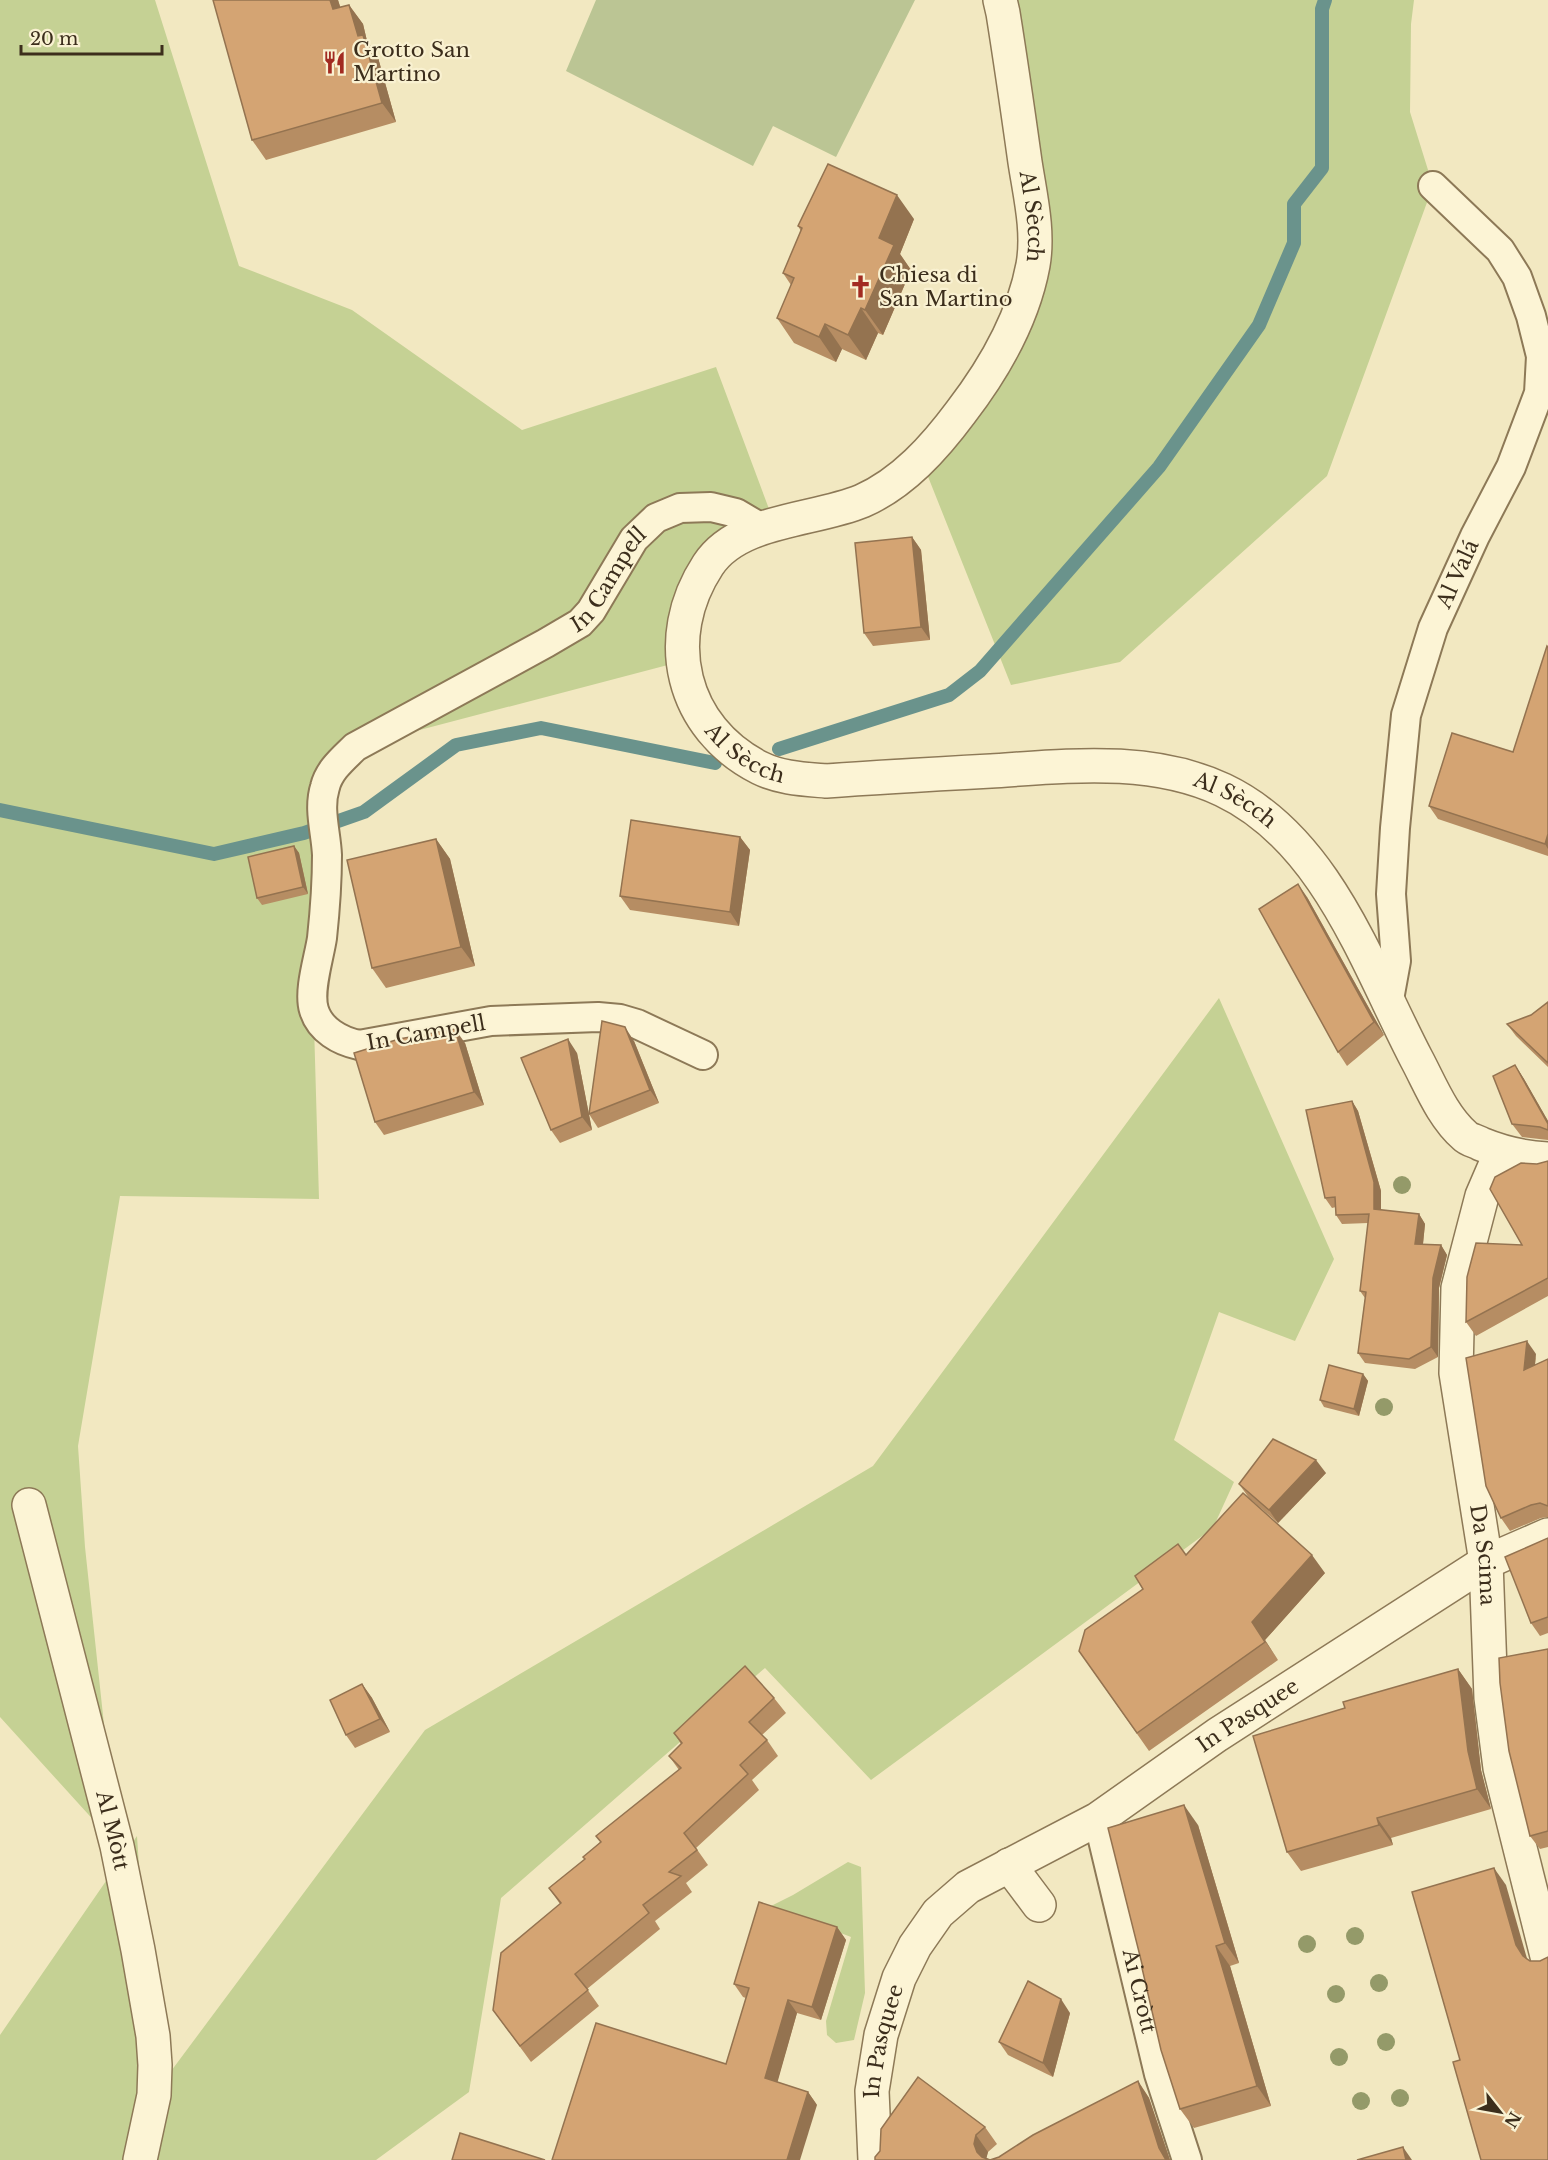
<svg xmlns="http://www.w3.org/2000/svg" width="1548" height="2160" font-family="'Libre Baskerville',serif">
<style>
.green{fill:#c5d194}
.cemetery{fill:#bbc594}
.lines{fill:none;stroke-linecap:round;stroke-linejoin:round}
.stream{stroke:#6a938c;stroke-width:14}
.lane-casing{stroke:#8d7957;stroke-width:32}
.street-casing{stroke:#8d7957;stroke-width:36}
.lane{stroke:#fcf4d5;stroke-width:28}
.street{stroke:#fcf4d5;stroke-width:33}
.tree{fill:#949a69}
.wall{fill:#b68d63}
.shaded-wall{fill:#947350}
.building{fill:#d4a473;stroke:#947350;stroke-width:1.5}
.labels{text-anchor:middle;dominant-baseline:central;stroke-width:4.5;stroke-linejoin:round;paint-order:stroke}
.poi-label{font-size:21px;fill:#3c2e1c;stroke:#f9f1d1;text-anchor:start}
.street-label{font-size:21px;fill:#3c2e1c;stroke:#f9f1d1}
</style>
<rect width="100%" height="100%" fill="#f2e8c1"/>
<g class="green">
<path d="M0,0h155l84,266 113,44 170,120 194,-63 59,158 -55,25 -37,111 -328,86 -21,21 -21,222 6,209 -199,-3 -42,250 7,101 32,299 -117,-129z"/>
<path d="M1010,0h404l-3,24 -1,88 23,74 -106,290 -207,186 -109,23 -90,-226 106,-167z"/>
<path d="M1219,998l115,261 -39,82 -76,-29 -45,128 60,42 -21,46 -342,252 -106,-112 -264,230 -32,194 -93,68h-376v-125l137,-199 17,258 271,-364 448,-264z"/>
<path d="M848,1862l13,5 4,126 -11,47 -18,3 -9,-8 -1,-14 25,-84 -80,-31 22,-11z"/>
</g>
<path class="cemetery" d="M596,0h319l-79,157 -63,-31 -20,40 -187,-95z"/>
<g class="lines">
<g class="stream">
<path d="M779,749l170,-54 31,-24 179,-204 100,-142 35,-82v-39l28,-36v-159l3,-9"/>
<path d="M0,810l214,44 90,-21 60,-21 92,-67 85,-17 174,35"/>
</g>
<defs>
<g id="lane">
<path id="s1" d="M1388,1005l8,-44 -5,-67 4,-66 11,-113 27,-87 42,-92 36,-69 28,-74 2,-37 -10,-40 -14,-39 -17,-27 -67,-64"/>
<path id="s2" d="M703,1055l-66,-31 -17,-5 -22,-2 -107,4 -132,24c-19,-4 -39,-15 -45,-35 -6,-19 5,-52 8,-72 3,-28 5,-55 5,-83 -1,-23 -9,-46 -2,-68 4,-17 18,-28 30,-40l191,-104 34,-20 11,-12 43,-72 22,-21 24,-10 31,-1 25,6 27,16"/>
<path id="s3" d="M1098,1819l61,255 28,86"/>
</g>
<g id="street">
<path id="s4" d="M1000,0l3,13c8,50 15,99 22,149 5,33 14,69 8,103 -10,54 -39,104 -72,147 -26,35 -58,71 -99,89 -48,20 -124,18 -154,64 -48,73 -27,163 52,203 20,10 43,11 66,13 55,-4 110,-7 165,-10 77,-5 160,-15 232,19 103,49 144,174 193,268 14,26 26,58 49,78 4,4 11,5 16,8 22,9 43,14 67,15"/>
<path id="s5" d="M1501,1152l-19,44 -24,92 -2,85 30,189 5,136 9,70 48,192"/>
<path id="s6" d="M29,1505l88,341 21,104 15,86 2,29 -1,30 -14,65"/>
<path d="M1009,1865l30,40"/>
<path id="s7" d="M875,2160l-3,-69 9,-56 18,-57 16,-32 23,-33 30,-26 130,-68 119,-84 269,-173 62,-27"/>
</g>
</defs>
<use href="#lane" class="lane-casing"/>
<use href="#street" class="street-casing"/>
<use href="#lane" class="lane"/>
<use href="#street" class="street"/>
</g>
<g class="tree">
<circle cx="1402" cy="1185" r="9"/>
<circle cx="1384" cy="1407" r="9"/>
<circle cx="1355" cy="1936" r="9"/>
<circle cx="1307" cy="1944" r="9"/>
<circle cx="1379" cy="1983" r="9"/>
<circle cx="1336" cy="1994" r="9"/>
<circle cx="1386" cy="2042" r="9"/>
<circle cx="1339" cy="2057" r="9"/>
<circle cx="1400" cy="2098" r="9"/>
<circle cx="1361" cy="2101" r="9"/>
</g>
<g class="wall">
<path d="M338,0l2,7 9,-2 14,19 4,17 10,13 19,68 -130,38 -14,-20z"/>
<path d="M914,219l-14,35 11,16 -28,65 -5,-2 -12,27 -24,-11 -6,13 -42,-19 -17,-25 14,-33 -8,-12 18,-42 -3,-5z"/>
<path d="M912,537l9,13 9,90 -57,6 -9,-13z"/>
<path d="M1548,647v209l-110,-37 -9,-13 84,-54z"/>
<path d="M740,837l10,13 -11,76 -109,-16 -10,-14z"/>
<path d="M436,839l14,20 25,107 -89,22 -14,-20z"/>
<path d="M294,846l5,7 9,41 -46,11 -5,-7z"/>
<path d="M1307,897l77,138 -37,31 -9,-14z"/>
<path d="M1548,1002v65l-32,-31 -9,-12 24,-9z"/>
<path d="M634,1041l25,62 -61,25 -9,-14z"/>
<path d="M465,1043l19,62 -100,30 -9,-13z"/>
<path d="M577,1053l15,77 -32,13 -9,-13z"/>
<path d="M1515,1065l9,14 24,42v19l-26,-3 -10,-13z"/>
<path d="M1352,1101l6,10 23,80v19l38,4 6,10 -2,20 18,1 6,10 -8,33 -1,69 -23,12 -50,-6 -7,-10 7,-55 -5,-7 8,-68 -26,1 -6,-9v-8l-4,1 -7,-10z"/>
<path d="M1548,1161v135l-72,40 -10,-14 56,-77 15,-81z"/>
<path d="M1536,1354l-1,11 13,-6v158l-7,1 -31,13 -9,-13z"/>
<path d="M1363,1374l5,7 -9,35 -35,-9 -4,-7z"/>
<path d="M1326,1473l-48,50 -29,-25 -10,-14z"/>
<path d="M1548,1538v95l-8,3 -9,-13 15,-84z"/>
<path d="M1186,1555l139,18 -60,67 13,20 -129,91 -70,-100 64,-62z"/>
<path d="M1548,1649v198l-8,2 -10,-13z"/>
<path d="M1458,1669l14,20 9,81 10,39 -100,29 2,7 -92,26 -14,-19 58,-144z"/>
<path d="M362,1684l10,14 18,34 -35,16 -9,-13z"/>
<path d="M774,1698l12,15 -24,22 5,5 11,16 -26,24 7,10 -63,58 12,17 -22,18 6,9 -37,29 5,8 -73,60 12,17 -68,56 -38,-52 67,-106 -11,-16 36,-29 15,-17 79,-72 -10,-14 12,-12 -7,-11z"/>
<path d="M1198,1825l41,138 -9,3 41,140 -77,22 -14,-19 -37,-141z"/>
<path d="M837,1927l9,13 -25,80 -24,-7 -20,69 31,10 9,13 -91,-41 20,-66 -3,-1 -9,-13z"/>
<path d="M1070,2013l-17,64 -45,-22 -9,-13z"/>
<path d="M1138,2081l11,17 21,62h-295l110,-33 12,17 -9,8 -2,6 4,2 9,-3z"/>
</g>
<g class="shaded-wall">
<path d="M330,0h8l9,28 -14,-19z"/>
<path d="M349,5l14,19 4,17 10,13 19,68 -14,-19 -24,-67z"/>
<path d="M897,195l17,24 -14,35 11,16 -28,65 -18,-25 14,-72z"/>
<path d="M861,308l17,25 -12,27 -18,-25z"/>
<path d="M825,324l17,25 -6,13 -17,-25z"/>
<path d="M912,537l9,13 9,90 -9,-13z"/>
<path d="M1548,834v15l-3,-5z"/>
<path d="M740,837l10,13 -11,76 -9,-14z"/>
<path d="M436,839l14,20 25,107 -14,-19z"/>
<path d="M294,846l5,7 9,41 -5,-7z"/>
<path d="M1298,884l9,13 77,138 -10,-13z"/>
<path d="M625,1027l9,14 25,62 -9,-13z"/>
<path d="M455,1029l10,14 19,62 -10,-13z"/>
<path d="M568,1039l9,14 15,77 -10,-13z"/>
<path d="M1515,1065l9,14 24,42v3z"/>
<path d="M1352,1101l6,10 23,80v27l-7,-9z"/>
<path d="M1419,1214l6,10 -3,29 -7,-9z"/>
<path d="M1441,1245l6,10 -8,33 -1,69 -7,-10 2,-69z"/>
<path d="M1527,1341l9,13 -3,29 -9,-13z"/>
<path d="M1363,1374l5,7 -9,35 -5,-7z"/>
<path d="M1316,1460l10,13 -48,50 -9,-13z"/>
<path d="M1312,1555l13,18 -60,67 13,20 -26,-38z"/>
<path d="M1458,1669l14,20 9,81 10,39 -14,-20 -9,-38z"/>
<path d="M362,1684l10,14 18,34 -10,-13z"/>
<path d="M1184,1805l14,20 41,138 -14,-20z"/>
<path d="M1377,1818l14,20 2,7 -14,-20z"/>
<path d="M1494,1868l12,17 22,77 -5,-6 -7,-11z"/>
<path d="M837,1927l9,13 -25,80 -9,-13z"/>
<path d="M1216,1946l14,20 41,140 -14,-20z"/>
<path d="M1061,1999l9,14 -17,64 -10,-14z"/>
<path d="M788,2000l9,13 -22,78 -10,-13z"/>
<path d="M1138,2081l11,17 21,62h-4l-7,-12z"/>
<path d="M808,2092l9,13 -17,55h-13z"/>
<path d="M976,2135l12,17 -2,8 -9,-8 -3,-8z"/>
<path d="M1403,2147l9,13h-6z"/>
</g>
<g class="building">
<path d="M213,0h117l3,9 16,-4 9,31 5,-1 19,68 -130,37z"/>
<path d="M828,164l69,31 -18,43 15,7 -29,65 -4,-2 -13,27 -23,-11 -6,13 -42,-19 17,-40 -11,-5 19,-45 -4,-2z"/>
<path d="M912,537l9,90 -57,6 -9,-90z"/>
<path d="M1547,646l1,1v187l-3,10 -116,-38 23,-73 61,19z"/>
<path d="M631,820l109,17 -10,75 -110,-16z"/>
<path d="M436,839l25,108 -89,21 -25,-108z"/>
<path d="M294,846l9,41 -46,11 -9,-41z"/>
<path d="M1298,884l76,138 -36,30 -79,-143z"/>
<path d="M1548,1002v61l-41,-39 24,-9z"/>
<path d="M602,1021l23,6 25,63 -61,24z"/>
<path d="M455,1029l19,63 -99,30 -21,-69 45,-14z"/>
<path d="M568,1039l14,78 -31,13 -30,-72z"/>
<path d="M1515,1065l33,59v6l-8,-3 -28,-3 -19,-48z"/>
<path d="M1352,1101l22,81v27l45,5 -4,30 26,1 -8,33 -2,69 -22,12 -51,-6 8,-61 -6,-1 9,-77 -33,1 -1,-18 -10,1 -19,-88z"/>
<path d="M1548,1161v117l-82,44 1,-45 9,-34 46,2 -32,-56 5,-12 26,-14 16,1z"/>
<path d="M1527,1341l-3,29 24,-11v147l-8,-3 -9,2 -30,13 -15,-32 -20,-128z"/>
<path d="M1329,1365l34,9 -9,35 -34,-9z"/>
<path d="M1273,1439l43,21 -47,50 -30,-26z"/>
<path d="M1243,1493l69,62 -60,67 13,20 -128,91 -58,-82 6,-21 58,-41 -8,-13 43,-32 8,11z"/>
<path d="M1548,1538v79l-17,6 -26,-66z"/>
<path d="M1548,1649v182l-18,5 -21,-85 -9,-68 -1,-25z"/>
<path d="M745,1666l29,32 -25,24 18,18 -27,25 8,9 -64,59 13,17 -28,22 12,4 -38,29 6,8 -74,61 13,16 -68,56 -27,-36 8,-57 60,-50 -12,-15 36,-29 -2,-2 18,-15 -5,-6 85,-68 -12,-12 13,-13 -8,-10z"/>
<path d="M1458,1669l10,82 9,38 -100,29 2,7 -92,27 -34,-116 92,-28 -2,-6z"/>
<path d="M362,1684l18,35 -34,16 -16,-35z"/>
<path d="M1184,1805l41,138 -9,3 41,140 -77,23 -19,-59 -19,-82h1l-35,-140z"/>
<path d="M1494,1868l22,77 7,11 7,5h10l8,-4v203h-67l-28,-98 7,-2 -48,-168z"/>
<path d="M759,1902l78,25 -25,80 -24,-7 -23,78 43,14 -21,68h-235l44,-137 130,41 23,-76 -15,-4z"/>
<path d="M1028,1981l33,18 -18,64 -44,-21z"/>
<path d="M918,2077l67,50 -9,8 -2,9 3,8 5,5 8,3 9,-3 34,-22 105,-54 21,67 7,12h-291v-3l5,-6 1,-22z"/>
<path d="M460,2133l85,27h-93z"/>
<path d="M1403,2147l3,13h-49z"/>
</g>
<defs>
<symbol id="restaurant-bare" viewBox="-9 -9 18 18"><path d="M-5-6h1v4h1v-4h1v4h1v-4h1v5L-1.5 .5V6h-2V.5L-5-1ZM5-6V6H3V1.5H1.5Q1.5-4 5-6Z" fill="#a22b21" stroke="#f9f1d1" stroke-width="2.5" paint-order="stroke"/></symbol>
<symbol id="church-bare" viewBox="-9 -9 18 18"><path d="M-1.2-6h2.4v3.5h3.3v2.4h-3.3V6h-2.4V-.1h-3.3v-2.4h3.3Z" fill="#a22b21" stroke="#f9f1d1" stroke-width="2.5" paint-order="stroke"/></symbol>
</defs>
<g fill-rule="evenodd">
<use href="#restaurant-bare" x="318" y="46" width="33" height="33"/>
<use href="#church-bare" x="844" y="270" width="33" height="33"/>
</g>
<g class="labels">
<g class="poi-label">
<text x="353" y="50">Grotto San<tspan x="353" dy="24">Martino</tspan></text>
<text x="879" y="275">Chiesa di<tspan x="879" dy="24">San Martino</tspan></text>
</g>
<g class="street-label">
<text stroke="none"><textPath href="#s4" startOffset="219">Al Sècch</textPath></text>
<text stroke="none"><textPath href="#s1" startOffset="442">Al Valá</textPath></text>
<text stroke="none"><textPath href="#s2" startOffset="998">In Campell</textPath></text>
<text stroke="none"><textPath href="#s4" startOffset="956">Al Sècch</textPath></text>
<text stroke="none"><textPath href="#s4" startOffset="1460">Al Sècch</textPath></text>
<text transform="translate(426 1033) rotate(-10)">In Campell</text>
<text stroke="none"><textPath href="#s5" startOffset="412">Da Scima</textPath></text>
<text stroke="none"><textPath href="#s7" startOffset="630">In Pasquee</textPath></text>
<text stroke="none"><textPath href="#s6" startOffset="336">Al Mòtt</textPath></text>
<text stroke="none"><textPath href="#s3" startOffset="177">Ai Cròtt</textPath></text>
<text stroke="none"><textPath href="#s7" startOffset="120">In Pasquee</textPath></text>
</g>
</g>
<g transform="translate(1500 2112) rotate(121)" stroke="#f9f1d1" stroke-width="4.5" paint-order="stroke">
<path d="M0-4.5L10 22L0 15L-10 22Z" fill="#3c2e1c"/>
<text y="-9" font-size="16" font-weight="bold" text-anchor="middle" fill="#3c2e1c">N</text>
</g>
<path d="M21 45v9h141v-9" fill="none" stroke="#3c2e1c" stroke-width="3"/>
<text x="30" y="45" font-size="18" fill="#3c2e1c" stroke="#f9f1d1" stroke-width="4.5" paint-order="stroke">20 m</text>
</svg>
